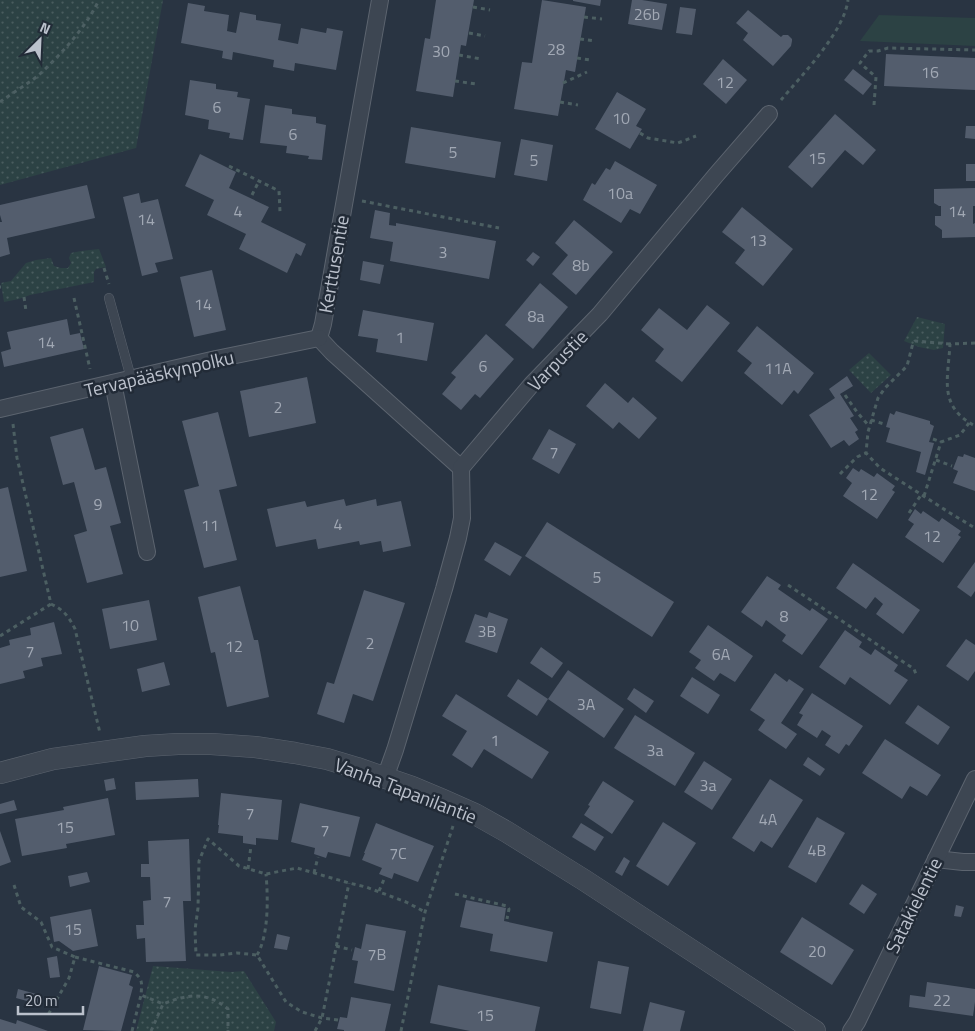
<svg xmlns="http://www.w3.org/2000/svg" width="975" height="1031" font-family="'Titillium Web',sans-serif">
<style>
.green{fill:#2c4244}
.park{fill:url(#park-dots)}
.building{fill:#535d6d}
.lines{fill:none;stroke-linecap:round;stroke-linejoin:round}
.service-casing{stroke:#5c646f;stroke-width:10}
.minor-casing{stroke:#5c646f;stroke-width:18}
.tertiary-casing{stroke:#5c646f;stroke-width:22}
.path{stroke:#4c5f62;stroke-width:3;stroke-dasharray:4 4;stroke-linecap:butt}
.service{stroke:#3d4652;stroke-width:9}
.minor{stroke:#3d4652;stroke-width:16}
.tertiary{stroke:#3d4652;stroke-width:21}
.labels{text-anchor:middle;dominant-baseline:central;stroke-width:5;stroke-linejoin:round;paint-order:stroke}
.number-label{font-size:16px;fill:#a1a8b4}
.street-label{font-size:19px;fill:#bbc1cc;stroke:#222b37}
</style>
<defs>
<pattern id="park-dots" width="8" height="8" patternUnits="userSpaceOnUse" patternTransform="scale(1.25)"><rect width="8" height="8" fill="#2c4244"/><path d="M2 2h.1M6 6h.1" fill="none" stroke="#495c5e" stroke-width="1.8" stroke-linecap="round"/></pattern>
</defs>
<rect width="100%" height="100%" fill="#293442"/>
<path class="green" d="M879,15l96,3v28l-115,-5z"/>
<g class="park">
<path d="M0,0h163l-27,148 -136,37z"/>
<path d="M99,249l7,18 -10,2 -2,3v10l-64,13 -11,4 -15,3 -3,-19 10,-2 15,-18 10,-3 15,-2 3,8 7,2h7l3,-5 -2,-5 2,-5 10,-2z"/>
<path d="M917,317l28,7 -2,24 -9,2 -15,-3 -15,-6z"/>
<path d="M869,353l22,22 -20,18 -22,-23z"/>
<path d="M153,966l78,6 13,-1 32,51 -2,9h-138z"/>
</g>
<g class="building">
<path d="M436,0h38l-8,46 -5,-1 -8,52 -37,-6 9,-53 5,1z"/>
<path d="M542,0l44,7 -11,65 -9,-2 -8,46 -44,-7 8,-47 10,1z"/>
<path d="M573,0h28l-1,6 -27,-5z"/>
<path d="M632,0h10l25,4 -5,26 -34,-6z"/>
<path d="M188,3l17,3 -1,5 25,4 -2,16 9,2 4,-21 16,3v5l25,4 -3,16 20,4 3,-16 25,5 1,-5 16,3 -7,39 -41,-7 -1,8 -21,-4 1,-7 -41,-8 -1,8 -10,-2 1,-7 -42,-8z"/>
<path d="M680,7l16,2 -4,26 -16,-2z"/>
<path d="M748,10l33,27 2,-2h5l4,4v2l-1,5 -18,20 -30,-26 5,-7 -12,-10z"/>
<path d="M886,54l89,4v32l-91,-4z"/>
<path d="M723,59l24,21 -21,24 -23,-20z"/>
<path d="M853,69l19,15 -9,11 -19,-15z"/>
<path d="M190,80l26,4v5l22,3 -1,5 13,2 -7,41 -14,-2 1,-5 -22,-4 1,-9 -24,-5z"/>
<path d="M617,92l29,17 -10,17 6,3 -12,20 -35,-20z"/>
<path d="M265,105l27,4v5l24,3v6l10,2 -4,35 -14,-1 1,-3 -23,-3 1,-7 -27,-3z"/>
<path d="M835,114l41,36 -13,15 -18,-15 -33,38 -24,-21z"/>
<path d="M966,126h9v13l-10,-1z"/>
<path d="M411,127l90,15 -6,36 -90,-15z"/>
<path d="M521,139l32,6 -6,36 -33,-6z"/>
<path d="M200,154l36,18 -7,16 40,19 -8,15 45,22 -5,12 -5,-3 -9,20 -48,-24 7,-15 -39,-19 7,-15 -29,-14z"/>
<path d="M615,161l42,24 -17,29 -10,-5 -9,14 -38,-23 9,-17 3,2 11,-17 4,2z"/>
<rect x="966" y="164" width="9" height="17"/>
<path d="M87,185l8,33 -88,20 3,16 -10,3v-35h2l-2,-7v-10z"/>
<path d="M975,188v18h-2v18l2,-1v14l-33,1v-8l-7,-5v-9h6v-10h-2l-5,-3v-14z"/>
<path d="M139,193l2,10 17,-4 15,60 -18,4 3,9 -16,4 -19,-79z"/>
<path d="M742,207l51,42 -30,37 -28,-23 10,-13 -23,-18z"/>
<path d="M375,210l15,3 -1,12 7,1v-3l100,18 -7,38 -99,-18 3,-19 -23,-4z"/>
<path d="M574,220l39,32 -37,43 -24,-21 16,-19 -13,-12z"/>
<path d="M533,252l7,5 -7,9 -7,-6z"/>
<path d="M363,261l21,4 -4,19 -20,-4z"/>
<path d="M212,270l14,60 -32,7 -14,-60z"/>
<path d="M540,283l28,24 -35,42 -28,-24z"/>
<path d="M707,305l23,18 -48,59 -27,-21 9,-12 -23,-19 18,-22 28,22z"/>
<path d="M363,310l71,13 -7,38 -51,-9 2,-13 -20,-3z"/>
<path d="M67,319l3,16 10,-2 4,16 -80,18 -3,-15 10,-3 -4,-17z"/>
<path d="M757,326l57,47 -16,21 -4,-4 -12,15 -38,-32 8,-10 -15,-12z"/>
<path d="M486,334l28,25 -34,39 -5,-4 -14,16 -19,-16 14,-17 -5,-4z"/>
<path d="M847,376l6,10 -13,8 14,22 -4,2 8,12 -3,2 4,7 -10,7 -5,-6 -13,8 -22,-33 26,-17 -6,-9z"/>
<path d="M307,377l9,46 -67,14 -9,-46z"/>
<path d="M605,383l23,20 5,-6 24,21 -18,21 -20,-17 -6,7 -27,-23z"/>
<path d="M896,411l34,10v3l4,2 -5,16 5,1 -9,32 -9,-3 5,-20 -35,-10 4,-14 -4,-1 4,-14 4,2z"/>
<path d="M218,412l19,74 -18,4 18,70 -33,8 -20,-78 15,-4 -17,-65z"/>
<path d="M83,428l12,42 11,-3 15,56 -11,3 13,48 -36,9 -13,-48 13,-4 -13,-49 -11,3 -13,-48z"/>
<path d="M549,429l27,15 -17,30 -27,-15z"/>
<path d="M964,454l11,4v33l-22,-8 5,-12 -5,-2 5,-13 5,1z"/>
<path d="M853,468l6,4 2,-3 13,8 3,-4 18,13 -3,4 3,2 -18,27 -34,-23 9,-13 -6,-5z"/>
<path d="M8,487l19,84 -27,6v-88z"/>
<path d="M344,499l2,7 30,-7 1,7 24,-5 10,45 -28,6 -2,-11 -21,4 -1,-4 -41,8 -2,-10 -40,8 -9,-38 38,-8 2,6z"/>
<path d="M915,509l6,5 2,-3 16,11 3,-4 19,13 -3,4 3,2 -18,26 -38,-26 9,-13 -6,-4z"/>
<path d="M547,522l127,80 -22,35 -127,-81z"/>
<path d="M495,542l27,15 -12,19 -26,-16z"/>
<path d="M975,562v29l-4,6 -14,-10z"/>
<path d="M853,563l67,47 -17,24 -27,-20 7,-10 -8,-7 -9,12 -30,-21z"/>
<path d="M767,576l14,9 -3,4 32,22 2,-3 16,11 -26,36 -20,-14 4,-6 -20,-15 -4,7 -21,-15z"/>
<path d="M240,586l14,54h4l11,57 -42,10 -12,-55 -4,1 -13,-56z"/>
<path d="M364,590l41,13 -32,98 -20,-7 -9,29 -27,-9 10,-32 7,2z"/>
<path d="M149,600l8,40 -47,9 -8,-40z"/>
<path d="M489,612l19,7 -11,34 -32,-11 10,-28 12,4z"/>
<path d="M54,622l8,32 -21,4 2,8 -20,5 2,7 -25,6v-36l10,-3 -1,-5 22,-5 -1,-7z"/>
<path d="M708,625l45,31 -18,26 -15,-9 -6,8 -19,-13 6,-8 -12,-8z"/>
<path d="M845,630l17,12 -3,5 12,8 4,-6 23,16 -4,6 14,9 -18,25 -40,-28 -5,8 -26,-18z"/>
<path d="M966,639l9,6v26l-7,10 -22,-15z"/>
<path d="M541,647l22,16 -11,15 -22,-15z"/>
<path d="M164,662l6,23 -28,7 -5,-23z"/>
<path d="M568,670l56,39 -20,29 -56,-39z"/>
<path d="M775,673l12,9 2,-3 15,10 -23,34 16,11 -11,15 -28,-19 7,-10 -15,-10z"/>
<path d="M692,677l28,18 -12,19 -28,-18z"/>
<path d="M518,679l30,20 -11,17 -30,-20z"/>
<path d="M634,688l20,13 -8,12 -19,-14z"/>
<path d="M812,693l51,33 -14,20 -3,-2 -7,10 -14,-9 6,-9 -9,-6 -5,8 -20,-13 6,-10 -4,-2z"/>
<path d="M456,694l93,58 -17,27 -48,-30 -12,19 -20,-13 15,-24 -25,-15z"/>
<path d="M918,705l32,22 -12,18 -33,-22z"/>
<path d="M635,715l60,38 -20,33 -61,-38z"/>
<path d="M885,739l56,36 -14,21 -17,-10 -8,13 -40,-26z"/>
<path d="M808,757l17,12 -5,7 -17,-11z"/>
<path d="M704,761l28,18 -20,31 -28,-18z"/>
<path d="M114,778l2,11 -10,2 -2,-11z"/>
<path d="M197,779h1l1,18 -63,3 -1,-18z"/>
<path d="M770,779l33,21 -31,48 -11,-7 -7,11 -22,-14z"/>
<path d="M603,781l31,20 -22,33 -28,-19 6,-9 -2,-1z"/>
<path d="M221,793l61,7 -4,40 -22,-2v7l-13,-2v-7l-25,-3 1,-8h-1z"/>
<path d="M108,798l7,37 -49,9 1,4 -45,8 -7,-37 49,-9 -1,-3z"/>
<path d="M14,800l3,10 -17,4v-10z"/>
<path d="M300,803l60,14 -10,40 -22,-5 -2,6 -12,-4 1,-6 -24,-6z"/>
<path d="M817,817l28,16 -29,50 -28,-16z"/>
<path d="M663,822l33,21 -28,43 -32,-20z"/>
<path d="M376,823l58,23 -16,36 -24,-9 -2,6 -13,-5 3,-6 -20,-8 3,-7h-1z"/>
<path d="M581,823l23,14 -9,14 -23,-14z"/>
<path d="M0,831l11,31 -11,4z"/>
<path d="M189,839l2,62h-8l3,60 -40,1 -1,-24 -8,1 -1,-14h8l-1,-24 8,-1 -1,-23h-9v-13h8l-1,-23z"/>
<path d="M624,857l6,4 -8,15 -7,-4z"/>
<path d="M87,872l3,10 -20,5 -2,-11z"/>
<path d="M862,884l15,10 -13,20 -15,-10z"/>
<path d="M466,900l40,8 -2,13 49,11 -6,30 -57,-11 3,-17 -33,-7z"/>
<path d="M956,905l8,2 -3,10 -7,-1z"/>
<path d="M91,909l7,37 -25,5 -14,-10 -5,1 -4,-25z"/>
<path d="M802,917l52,33 -22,35 -52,-33z"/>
<path d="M366,924l40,7 -12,60 -40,-8 4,-22 -6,-1 3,-13 6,2z"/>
<path d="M277,934l13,3 -3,13 -13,-2z"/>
<path d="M57,956l3,21 -10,1 -3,-20z"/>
<path d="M598,961l31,6 -8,47 -31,-6z"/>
<path d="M99,966l33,9 -3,10 4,2 -12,44 -38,-1z"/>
<path d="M927,982l48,7v13l-2,14 -64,-9 1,-12 15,2z"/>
<path d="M438,985l102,22 -5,24h-65l-40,-8z"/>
<path d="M18,989l22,6 -2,9 -22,-6z"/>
<path d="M351,997l40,7 -6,27h-41v-1l-7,-1 3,-12 7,1z"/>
<path d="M650,1002l35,9 -5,20h-37z"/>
<path d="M0,1019l16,5 1,-4 31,11h-48z"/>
</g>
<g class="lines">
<defs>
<path id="service" d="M109,298l22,80"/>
<g id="minor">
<path d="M380,0l-57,324 -4,14 13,14 129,116"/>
<path d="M113,383l34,169"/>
<path d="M0,409l216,-50 103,-21"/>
<path d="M385,778l10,-28 49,-161 14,-51 4,-20 -1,-50 71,-84 68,-70 116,-139 53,-61"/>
<path d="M936,859l27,3h12"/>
<path d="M851,1031l6,-9 118,-243"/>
</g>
<path id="tertiary" d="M0,773l53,-14 92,-13 33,-2h33l44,3 40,6 32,6 30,9 55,19 31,13 32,14 32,18 77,48 231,151"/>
</defs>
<use href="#service" class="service-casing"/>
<use href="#minor" class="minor-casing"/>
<use href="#tertiary" class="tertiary-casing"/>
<g class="path">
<path d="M473,7l17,3"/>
<path d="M584,17l18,2"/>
<path d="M469,33l16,3"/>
<path d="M580,39l15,2"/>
<path d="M459,55l22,4"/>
<path d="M577,58l13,2"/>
<path d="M455,81l21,3"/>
<path d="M563,83l24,-11"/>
<path d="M781,100c21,-25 63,-68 67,-100"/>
<path d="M0,102c13,-10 29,-18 41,-29 22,-21 45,-46 58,-73"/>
<path d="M560,102l18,3"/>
<path d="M874,105l2,-28 -16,-14 9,-12h9l10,-3 87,2"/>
<path d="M640,133l8,5 30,5 18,-7"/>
<path d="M229,166l50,25 1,21"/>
<path d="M252,195l7,-14"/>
<path d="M362,201l137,27"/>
<path d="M104,268l5,16"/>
<path d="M0,287h1"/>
<path d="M24,297l2,14"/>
<path d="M74,298l16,71"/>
<path d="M975,343l-25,1c-2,36 -12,62 25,82"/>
<path d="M950,344l-35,-3 -2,2 -6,23 -22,22 -7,10 -10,34 -2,21 14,15 70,45 25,15"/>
<path d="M845,395l12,17 12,14"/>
<path d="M871,420l13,4"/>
<path d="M13,424l4,34 34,146c13,6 18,13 24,25l25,104"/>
<path d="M933,439l8,3"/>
<path d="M936,460l16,6"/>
<path d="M840,474l17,-17 9,-4"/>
<path d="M924,496l17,-54 19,-7 9,-12"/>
<path d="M909,513l12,-18"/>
<path d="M788,585l126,84 3,8"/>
<path d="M0,636l51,-32"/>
<path d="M248,869l3,-23"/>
<path d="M314,873l4,-16"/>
<path d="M14,885l7,22 20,15 11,25 23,10 -6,21 -21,37"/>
<path d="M379,891l6,-14"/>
<path d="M455,894l52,12 2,3 -2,10"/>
<path d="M336,946l16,4"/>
<path d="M257,955c12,-20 11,-58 9,-81"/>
<path d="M75,957l59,15c9,8 8,11 7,23l22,9"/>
<path d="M338,1020l-16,-2 -20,-6 -16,-10 -29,-47 -20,-2 -17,2h-24l-1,-25 3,-22 1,-47 9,-22 31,27 27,8 31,-6 52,15 17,4 40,15 19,10"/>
<path d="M132,1031l9,-36"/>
<path d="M151,1031l12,-27c25,-10 43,-13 65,5v22"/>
<path d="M315,1031l7,-13 27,-135"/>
<path d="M401,1031l24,-119 28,-86"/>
</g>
<use href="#service" class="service"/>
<use href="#minor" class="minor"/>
<use href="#tertiary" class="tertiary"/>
</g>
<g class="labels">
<g class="number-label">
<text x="647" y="14">26b</text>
<text x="556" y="49">28</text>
<text x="441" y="51">30</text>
<text x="930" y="72">16</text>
<text x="725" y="82">12</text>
<text x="217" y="107">6</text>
<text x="621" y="118">10</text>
<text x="293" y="134">6</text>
<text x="453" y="152">5</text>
<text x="817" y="158">15</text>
<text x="534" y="160">5</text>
<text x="620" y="193">10a</text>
<text x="238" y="211">4</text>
<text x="957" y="211">14</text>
<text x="146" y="219">14</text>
<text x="758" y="240">13</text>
<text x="443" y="252">3</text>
<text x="581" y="265">8b</text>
<text x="203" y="304">14</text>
<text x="536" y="316">8a</text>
<text x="400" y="337">1</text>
<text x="46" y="342">14</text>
<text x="483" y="366">6</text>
<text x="778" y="368">11A</text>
<text x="278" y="407">2</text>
<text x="554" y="452">7</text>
<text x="869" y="494">12</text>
<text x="98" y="504">9</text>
<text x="338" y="524">4</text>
<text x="210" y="525">11</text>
<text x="932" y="536">12</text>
<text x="597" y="577">5</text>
<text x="784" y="616">8</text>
<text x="130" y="625">10</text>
<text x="487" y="631">3B</text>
<text x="370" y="643">2</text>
<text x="234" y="646">12</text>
<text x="30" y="651">7</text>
<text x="721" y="654">6A</text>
<text x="586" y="704">3A</text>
<text x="495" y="740">1</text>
<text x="655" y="750">3a</text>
<text x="708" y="785">3a</text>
<text x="250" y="813">7</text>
<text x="768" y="819">4A</text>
<text x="65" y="827">15</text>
<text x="325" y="830">7</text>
<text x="817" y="850">4B</text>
<text x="398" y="853">7C</text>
<text x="167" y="901">7</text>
<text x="73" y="929">15</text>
<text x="817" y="951">20</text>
<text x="377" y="954">7B</text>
<text x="942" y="1000">22</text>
<text x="485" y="1015">15</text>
</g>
<g class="street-label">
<text transform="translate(333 264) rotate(-80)">Kerttusentie</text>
<text transform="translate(557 360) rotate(-46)">Varpustie</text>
<text transform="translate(159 373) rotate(-13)">Tervapääskynpolku</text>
<text transform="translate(406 790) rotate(21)">Vanha Tapanilantie</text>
<text transform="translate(913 905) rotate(-64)">Satakielentie</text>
</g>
</g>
<g transform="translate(40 40) rotate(24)" stroke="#222b37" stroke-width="4" paint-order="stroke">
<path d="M0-4L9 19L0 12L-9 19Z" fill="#bbc1cc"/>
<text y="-8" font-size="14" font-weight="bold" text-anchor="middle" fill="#bbc1cc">N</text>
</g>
<path d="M18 1006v8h65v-8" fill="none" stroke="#bbc1cc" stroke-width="2.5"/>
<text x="25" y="1006" font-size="15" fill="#bbc1cc" stroke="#222b37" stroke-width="4" paint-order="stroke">20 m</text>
</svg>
